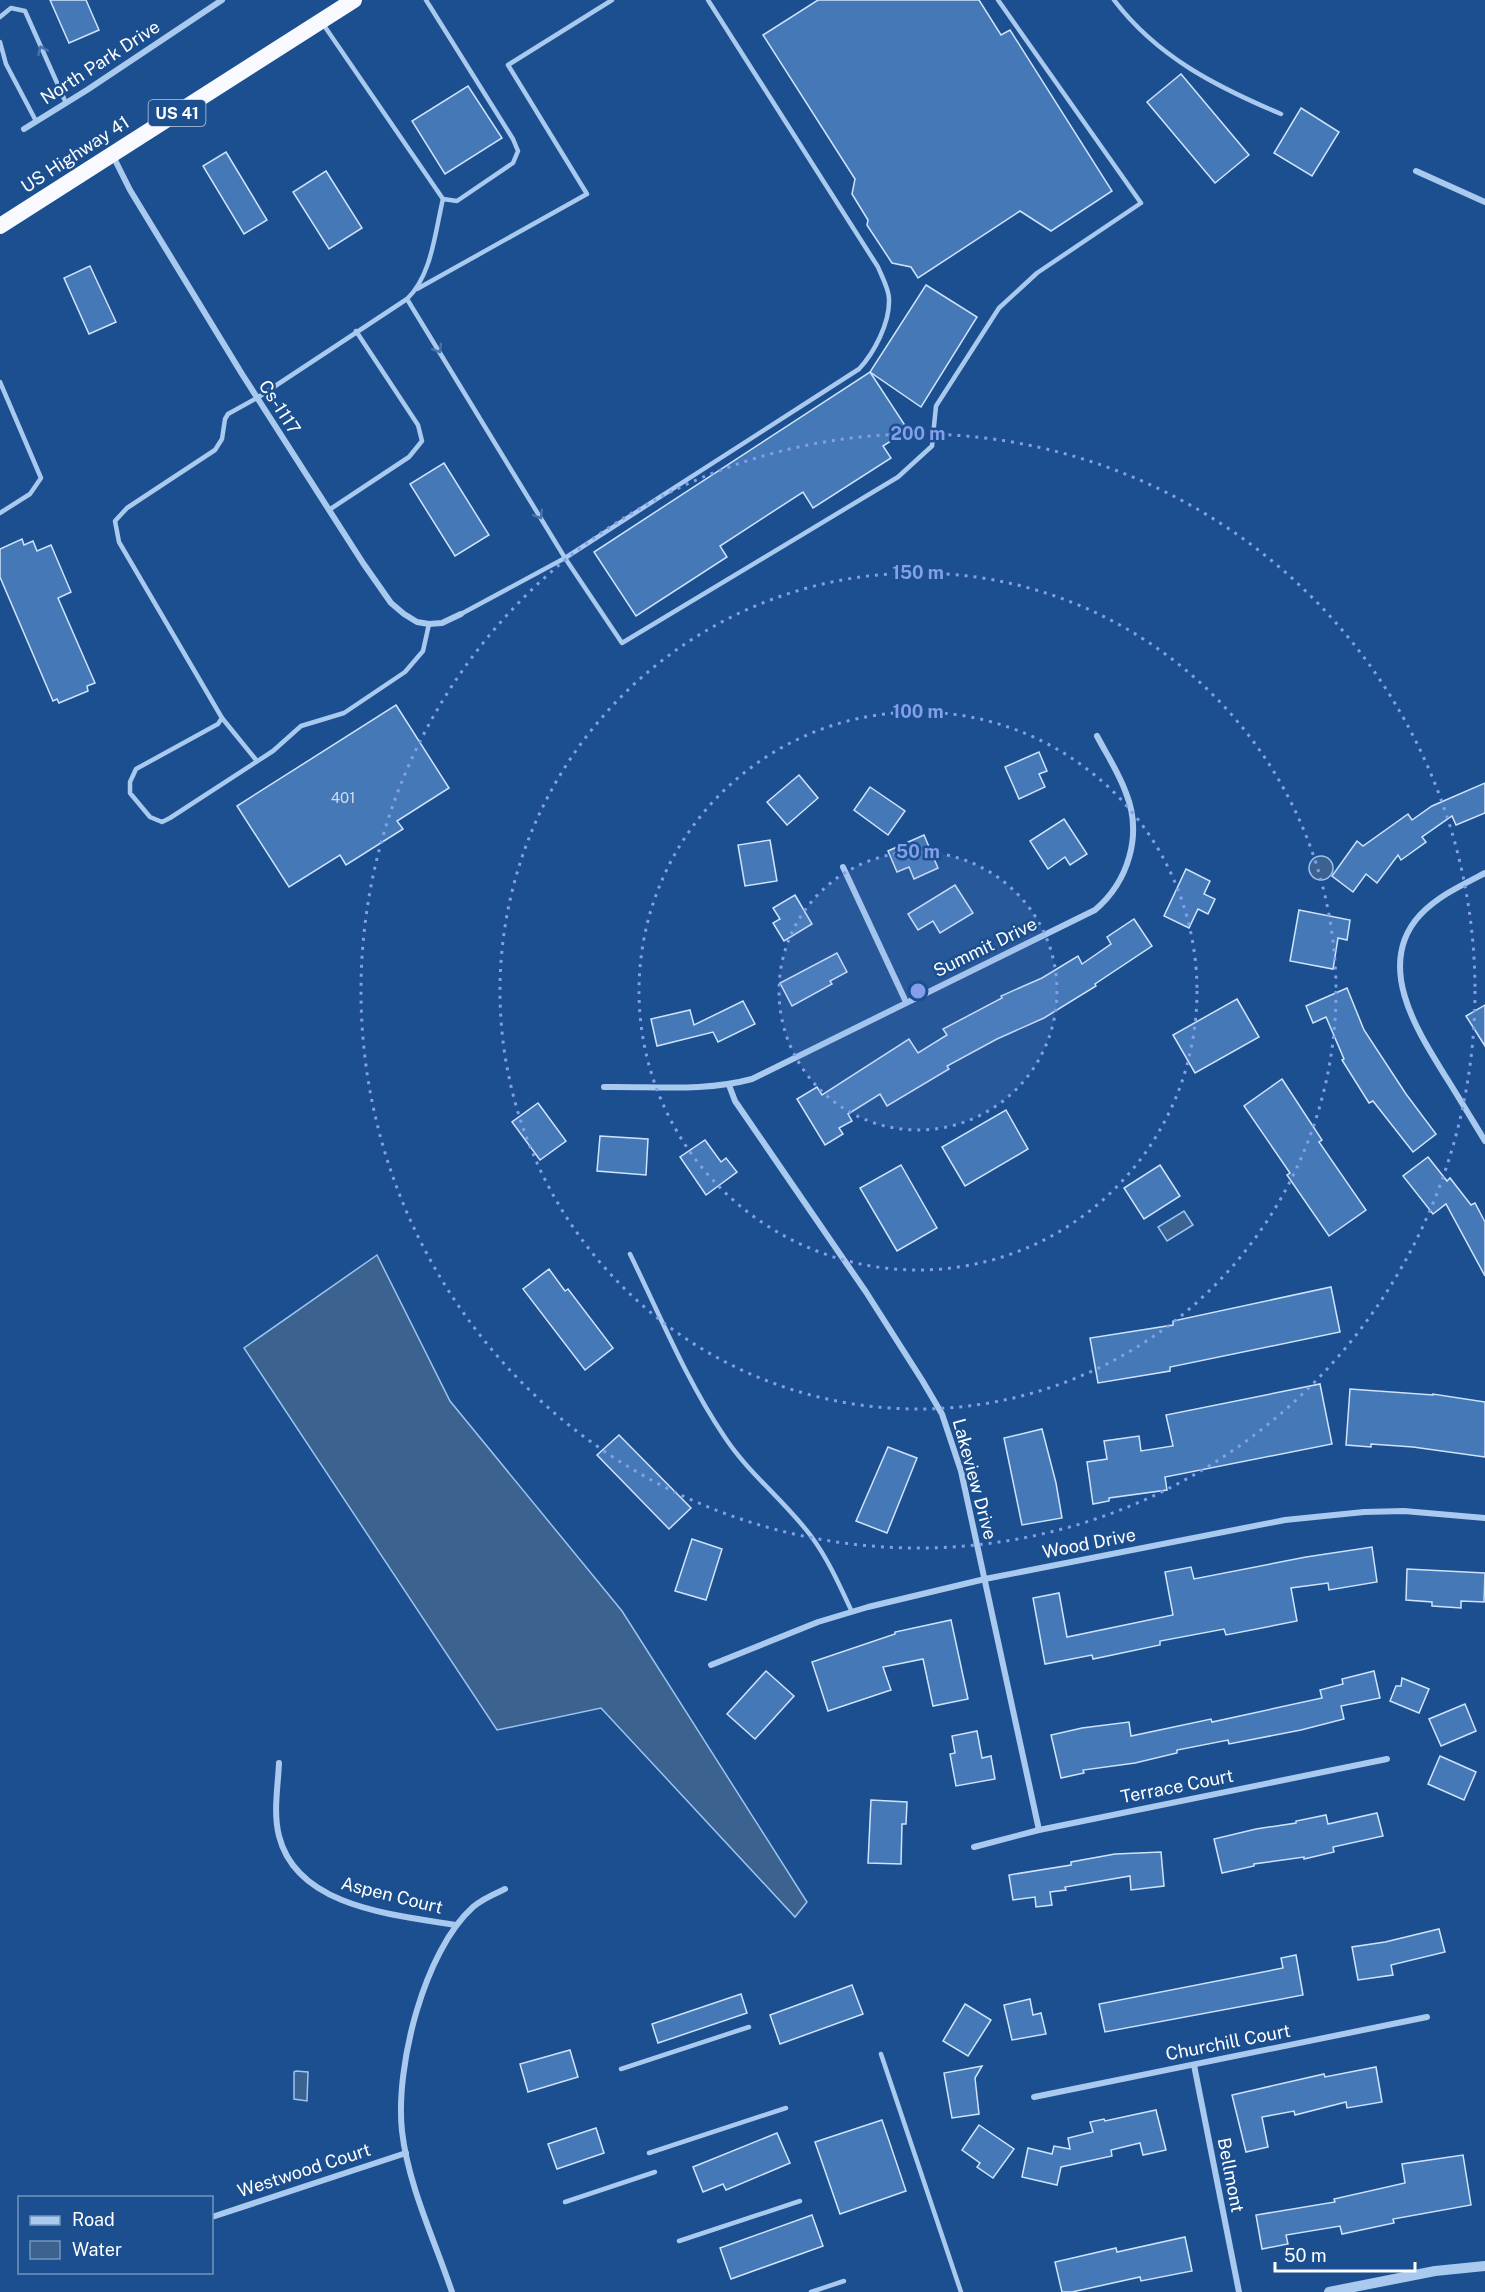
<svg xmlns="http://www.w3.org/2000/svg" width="1485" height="2292" font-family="'Public Sans',sans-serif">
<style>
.water{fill:#3c6290;stroke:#9cc4f0;stroke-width:1.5}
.building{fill:#4478b7;stroke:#cfe3fa;stroke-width:1.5}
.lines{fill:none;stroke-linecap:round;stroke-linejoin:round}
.service{stroke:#a9c9ee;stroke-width:4.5}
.minor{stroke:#a9c9ee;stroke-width:6}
.tertiary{stroke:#a9c9ee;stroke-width:10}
.trunk{stroke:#f8faff;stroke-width:16}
.oneway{stroke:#4674ac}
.ring{fill:none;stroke:#839eea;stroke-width:3;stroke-dasharray:3 6}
.labels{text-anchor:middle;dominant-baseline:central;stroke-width:5;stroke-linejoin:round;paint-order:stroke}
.number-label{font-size:15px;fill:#d0dded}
.shield{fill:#1b4f8f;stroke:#bbcadd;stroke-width:1.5}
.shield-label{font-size:16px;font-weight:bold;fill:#fff}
.street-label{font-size:18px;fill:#fff;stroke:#1b4f8f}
.centre{fill:#839eea;stroke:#1b4f8f;stroke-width:3}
.ring-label{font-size:18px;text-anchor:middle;font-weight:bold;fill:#839eea;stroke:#1b4f8f;stroke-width:5;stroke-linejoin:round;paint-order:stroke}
</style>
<rect width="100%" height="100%" fill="#1b4f8f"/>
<g class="water">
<circle cx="1321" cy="868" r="12"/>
<path d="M1184,1211l9,14 -26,16 -9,-14z"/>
<path d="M377,1255l73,146 172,210 185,291 -12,15 -194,-209 -104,22 -253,-382z"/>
<path d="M296,2071l12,1 -1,29 -13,-2v-27z"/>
</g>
<g class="building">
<path d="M50,0h36l13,30 -30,13z"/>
<path d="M818,0h161l22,35 9,-5 102,161 -61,40 -31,-20 -102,67 -7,-11 -19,-4 -25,-38 1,-5 -16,-26 3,-15 -92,-144z"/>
<path d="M1181,74l68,81 -34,28 -68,-81z"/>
<path d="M468,86l34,52 -57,36 -33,-53z"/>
<path d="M1301,108l38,24 -27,44 -38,-23z"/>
<path d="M226,152l41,68 -23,14 -41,-68z"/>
<path d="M326,171l36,57 -33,21 -36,-57z"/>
<path d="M90,266l26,56 -27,12 -25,-56z"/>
<path d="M926,285l51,32 -56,90 -51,-35z"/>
<path d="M870,372l38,58 -25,16 8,12 -78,50 -10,-16 -83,54 7,11 -91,59 -42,-64z"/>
<path d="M444,463l45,72 -34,21 -45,-72z"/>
<path d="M22,539l2,6 9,-4 4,10 14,-6 20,47 -13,6 37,85 -8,3 1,5 -29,12 -2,-4 -4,2 -53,-124v-28z"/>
<path d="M396,705l53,83 -52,33 6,8 -57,36 -6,-10 -51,32 -52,-81z"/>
<path d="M1039,752l8,19 -8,3 6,13 -26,12 -14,-32z"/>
<path d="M799,775l19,23 -31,27 -20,-23z"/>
<path d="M1485,783v30l-29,12 -4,-9 -30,21 4,5 -25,18 -3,-5 -21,28 -11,-9 -13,18 -21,-16 25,-35 6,5 45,-32 4,6 20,-14z"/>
<path d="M870,787l35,24 -17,24 -34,-25z"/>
<path d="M1064,819l23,35 -17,11 -5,-8 -17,12 -18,-28z"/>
<path d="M924,835l14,33 -24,11 -5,-12 -12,5 -9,-21z"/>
<path d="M770,840l7,41 -32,5 -7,-41z"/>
<path d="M1186,869l24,12 -6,13 11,5 -7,15 -10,-5 -9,19 -25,-12z"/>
<path d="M955,885l18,28 -33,20 -7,-12 -15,9 -10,-16z"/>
<path d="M795,895l17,29 -28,17 -11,-18 7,-4 -7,-11z"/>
<path d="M1299,910l51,10 -3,20 -9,-2 -5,31 -43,-8z"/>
<path d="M1134,919l18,27 -57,38 1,2 -52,32 -47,21 -50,27 2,3 -62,37 -7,-12 -32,20 4,7 -13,7 4,6 -18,11 -28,-46 20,-12 5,8 87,-56 9,14 29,-18 -4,-6 59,-31 -1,-2 41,-18 36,-22 4,8 29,-20 -4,-7z"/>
<path d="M837,953l10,19 -17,9 2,3 -40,22 -12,-23z"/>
<path d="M1347,988l17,42 42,64 30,40 -23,18 -40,-51 -4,2 -27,-43 2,-1 -18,-42 -13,6 -7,-17z"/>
<path d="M1237,999l22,38 -64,36 -22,-38z"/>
<path d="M743,1001l12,23 -37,18 -5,-10 -56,14 -6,-27 39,-9 4,15z"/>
<path d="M1485,1005v41l-19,-30z"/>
<path d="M1282,1079l40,61 -3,2 47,68 -37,26 -42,-61 3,-2 -46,-67z"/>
<path d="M538,1103l28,38 -26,19 -28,-38z"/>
<path d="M1006,1110l22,39 -63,37 -23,-39z"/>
<path d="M600,1136l48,3 -2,36 -49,-4z"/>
<path d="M705,1140l16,22 5,-4 11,14 -31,23 -26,-38z"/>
<path d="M1428,1157l19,24 3,-3 21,27 4,-2 10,19v54l-39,-72 -13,10 -30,-38z"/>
<path d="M901,1165l36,63 -40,23 -37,-63z"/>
<path d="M1160,1165l20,31 -36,23 -20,-31z"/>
<path d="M549,1269l16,22 3,-2 45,59 -28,22 -62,-81z"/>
<path d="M1331,1287l9,45 -170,35v4l-72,12 -8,-45 83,-13v-4z"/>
<path d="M1320,1384l12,60 -167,33 2,13 -58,8v3l-16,3 -6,-42 20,-3 -3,-18 35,-5 2,15 32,-5 -7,-31z"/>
<path d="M1350,1389l83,6v-1l52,8v55l-72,-10 -42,-3v3l-25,-2z"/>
<path d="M1042,1429l14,54 6,35 -40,7 -18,-87z"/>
<path d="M619,1435l72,73 -22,21 -72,-74z"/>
<path d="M888,1447l29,11 -30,75 -31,-12z"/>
<path d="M692,1539l30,10 -16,51 -31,-9z"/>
<path d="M1372,1547l5,35 -48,8 -1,-7 -37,5 6,33 -71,14 -2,-6 -64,12v4l-67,14 -1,-4 -47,9 -12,-66 26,-5 8,44 106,-22 -8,-43 26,-5 3,12 112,-22z"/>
<path d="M1407,1569l78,4 -1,29 -23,-1v7l-29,-2v-4l-26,-2z"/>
<path d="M951,1620l17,79 -35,7 -10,-47 -40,8 8,23 -63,21 -16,-49 83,-28v-2z"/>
<path d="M766,1671l28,25 -39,43 -28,-25z"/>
<path d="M1374,1671l6,27 -39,8 3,13 -43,11 -72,14 -1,-4 -51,10v3l-42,10 -52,7 1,3 -23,5 -10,-43 31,-7 47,-6 2,14 80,-17 1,3 110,-24 -2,-8 23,-6 -1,-5z"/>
<path d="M1402,1678l27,11 -10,24 -29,-12 6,-15h5z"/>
<path d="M1465,1704l11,27 -35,15 -12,-27z"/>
<path d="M977,1731l5,27 9,-2 4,23 -39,7 -6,-32 5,-1 -3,-17z"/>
<path d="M1440,1756l36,16 -12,28 -36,-16z"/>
<path d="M871,1800l36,2 -1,22h-4l-1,40 -33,-1z"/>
<path d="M1377,1813l6,23 -50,11 1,5 -30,7v-2l-50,7v2l-32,7 -8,-34 42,-10 40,-6v-2l30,-6 2,9z"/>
<path d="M1161,1852l3,34 -33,4 -1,-14 -65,11 1,3 -16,2 2,13 -16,2 -1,-10 -22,3 -4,-25 62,-10v-3l44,-8z"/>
<path d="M1439,1929l6,23 -54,13 2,10 -35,5 -6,-33 33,-5z"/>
<path d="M1296,1955l7,40 -198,37 -6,-28 184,-36 -2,-10z"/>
<path d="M852,1985l11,29 -83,30 -10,-29z"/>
<path d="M741,1994l6,19 -89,30 -6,-19z"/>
<path d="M1030,1999l3,16 8,-2 5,21 -34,6 -8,-35z"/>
<path d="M965,2004l26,16 -23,36 -25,-15z"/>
<path d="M570,2050l8,27 -50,15 -8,-28z"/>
<path d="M982,2066l-7,12 4,36 -27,4 -8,-45z"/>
<path d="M1376,2067l6,35 -35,6 -1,-6 -51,13 -1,-4 -32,6 6,30 -22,5 -14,-57 92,-21 1,3z"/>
<path d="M1156,2110l10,40 -23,5 -3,-12 -29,7 1,6 -51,11 -4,18 -35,-8 6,-29 24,6 2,-8 16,3 -2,-11 25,-6 -3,-10 14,-3 1,2z"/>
<path d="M882,2120l24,71 -66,23 -25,-72z"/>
<path d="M979,2125l35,24 -21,29 -16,-11 3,-4 -18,-13z"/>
<path d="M596,2128l8,25 -47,16 -9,-25z"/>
<path d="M777,2133l13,30 -64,27 -3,-6 -20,8 -10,-25z"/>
<path d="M1463,2155l8,50 -78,14 1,4 -52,11 -2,-8 -54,9 2,9 -26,5 -6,-34 79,-13 -1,-3 71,-16 -3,-19z"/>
<path d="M812,2215l11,31 -92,33 -11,-31z"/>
<path d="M1185,2237l7,34 -51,10 -1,-4 -68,15h-10l-7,-30 61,-14 1,4z"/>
</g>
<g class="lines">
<g class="service">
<path d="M1114,0c43,57 103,87 167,114"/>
<path d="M0,17l11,-9 14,3 41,92"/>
<path d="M323,24l120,175 14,2 56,-38 5,-12 -5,-12 -87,-139"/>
<path d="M0,42l6,22 30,57"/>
<path d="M417,289l170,-95 -79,-129 104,-65"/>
<path d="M407,299l158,259 57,85 276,-166 34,-31 4,-40 63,-98 38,-35 104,-70 -143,-203"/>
<path d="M0,382l41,96 -11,16 -30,19"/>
<path d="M329,510l80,-53 13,-16 -4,-16 -62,-94"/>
<path d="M461,614l104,-56 294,-189c15,-16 31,-46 30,-70 0,-10 -7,-22 -11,-32l-170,-267"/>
<path d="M429,624l-6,27 -18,21 -61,41 -43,13 -28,25 -103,67 -8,4 -12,-5 -20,-24v-11l6,-13 82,-45 4,-6 -103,-176 -4,-21 12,-13 88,-58 7,-11 3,-20 3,-5 29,-16 150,-99c25,-24 28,-67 36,-100"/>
<path d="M222,718l35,43"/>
<path d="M630,1254c30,61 56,126 94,182 24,37 60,64 87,100 17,23 29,50 41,76"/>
<path d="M881,2054l80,238"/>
<path d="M621,2069l128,-42"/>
<path d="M649,2153l137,-45"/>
<path d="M565,2202l90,-30"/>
<path d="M679,2241l121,-40"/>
<path d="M811,2292l33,-11"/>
</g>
<g class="minor">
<path d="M24,129l63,-39 135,-90"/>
<path d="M113,156l17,34 112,184 121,189 28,40 13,11 13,8 12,2 13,-1 19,-9"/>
<path d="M1416,171l69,31"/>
<path d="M843,867l63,135"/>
<path d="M1485,873c-23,12 -47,23 -65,42 -45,49 -4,114 24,159 14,22 27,44 41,67"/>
<path d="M729,1085l6,16 131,191 56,88 20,34 19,57 78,359"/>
<path d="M604,1087c49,-1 100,5 148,-8l343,-169c33,-28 48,-75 31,-117 -7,-20 -19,-38 -29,-57"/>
<path d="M711,1665l107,-43 50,-15 117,-28 300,-59 79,-8 40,-1 81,7"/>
<path d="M279,1763c-1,23 -6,50 0,73 18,72 117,79 177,89"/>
<path d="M974,1847l65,-17 348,-71"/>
<path d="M1194,2065l45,227"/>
<path d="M1034,2097l393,-80"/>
<path d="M212,2217l194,-64"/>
<path d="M452,2292c-17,-51 -44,-107 -50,-161 -7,-64 22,-180 71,-224 9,-8 21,-13 32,-18"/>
</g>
<path class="tertiary" d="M1329,2292l106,-21 50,-5"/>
<path class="trunk" d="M0,226l354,-226"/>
</g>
<defs><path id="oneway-chevron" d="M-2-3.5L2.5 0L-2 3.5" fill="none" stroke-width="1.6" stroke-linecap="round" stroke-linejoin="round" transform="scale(1.5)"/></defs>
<g class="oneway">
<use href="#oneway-chevron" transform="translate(42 50) rotate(-114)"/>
<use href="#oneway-chevron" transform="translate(438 349) rotate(59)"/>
<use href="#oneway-chevron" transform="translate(539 515) rotate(59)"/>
</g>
<circle cx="918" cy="991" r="139" fill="#839eea" fill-opacity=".12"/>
<g class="ring">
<circle cx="918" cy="991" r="139"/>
<circle cx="918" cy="991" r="279"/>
<circle cx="918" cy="991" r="418"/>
<circle cx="918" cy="991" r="557"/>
</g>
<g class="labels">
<g class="number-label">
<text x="343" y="797">401</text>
</g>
<rect class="shield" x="148.5" y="100" width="57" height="26" rx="4.5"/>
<g class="shield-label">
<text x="177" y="113">US 41</text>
</g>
<g class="street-label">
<text transform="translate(100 62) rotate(-33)">North Park Drive</text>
<text transform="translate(75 154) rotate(-33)">US Highway 41</text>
<text transform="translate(280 407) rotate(57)">Cs-1117</text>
<text transform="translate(985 947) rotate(-26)">Summit Drive</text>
<text transform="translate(975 1479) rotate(75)">Lakeview Drive</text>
<text transform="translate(1089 1543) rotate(-11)">Wood Drive</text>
<text transform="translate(1177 1786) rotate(-11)">Terrace Court</text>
<text transform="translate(392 1895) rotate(14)">Aspen Court</text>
<text transform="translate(1228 2042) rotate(-11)">Churchill Court</text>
<text transform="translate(304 2170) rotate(-18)">Westwood Court</text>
<text transform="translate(1231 2175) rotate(79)">Bellmont</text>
</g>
</g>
<circle cx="918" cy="991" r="9" class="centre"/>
<g class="ring-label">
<text x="918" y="440">200 m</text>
<text x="918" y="579">150 m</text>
<text x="918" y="718">100 m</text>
<text x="918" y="858">50 m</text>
</g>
<rect x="18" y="2196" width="195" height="78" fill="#1b4f8f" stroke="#7695bc" stroke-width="1.5"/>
<rect x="30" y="2216" width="30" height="9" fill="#a9c9ee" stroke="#7695bc" stroke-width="1.5"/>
<text x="72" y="2226" font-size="18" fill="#ffffff">Road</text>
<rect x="30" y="2241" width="30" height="18" fill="#3c6290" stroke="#7695bc" stroke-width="1.5"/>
<text x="72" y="2256" font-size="18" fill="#ffffff">Water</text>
<path d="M1275 2262v9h140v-9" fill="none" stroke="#ffffff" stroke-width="3"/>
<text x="1284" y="2262" font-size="18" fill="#ffffff" stroke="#1b4f8f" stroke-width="4.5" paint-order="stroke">50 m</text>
</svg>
